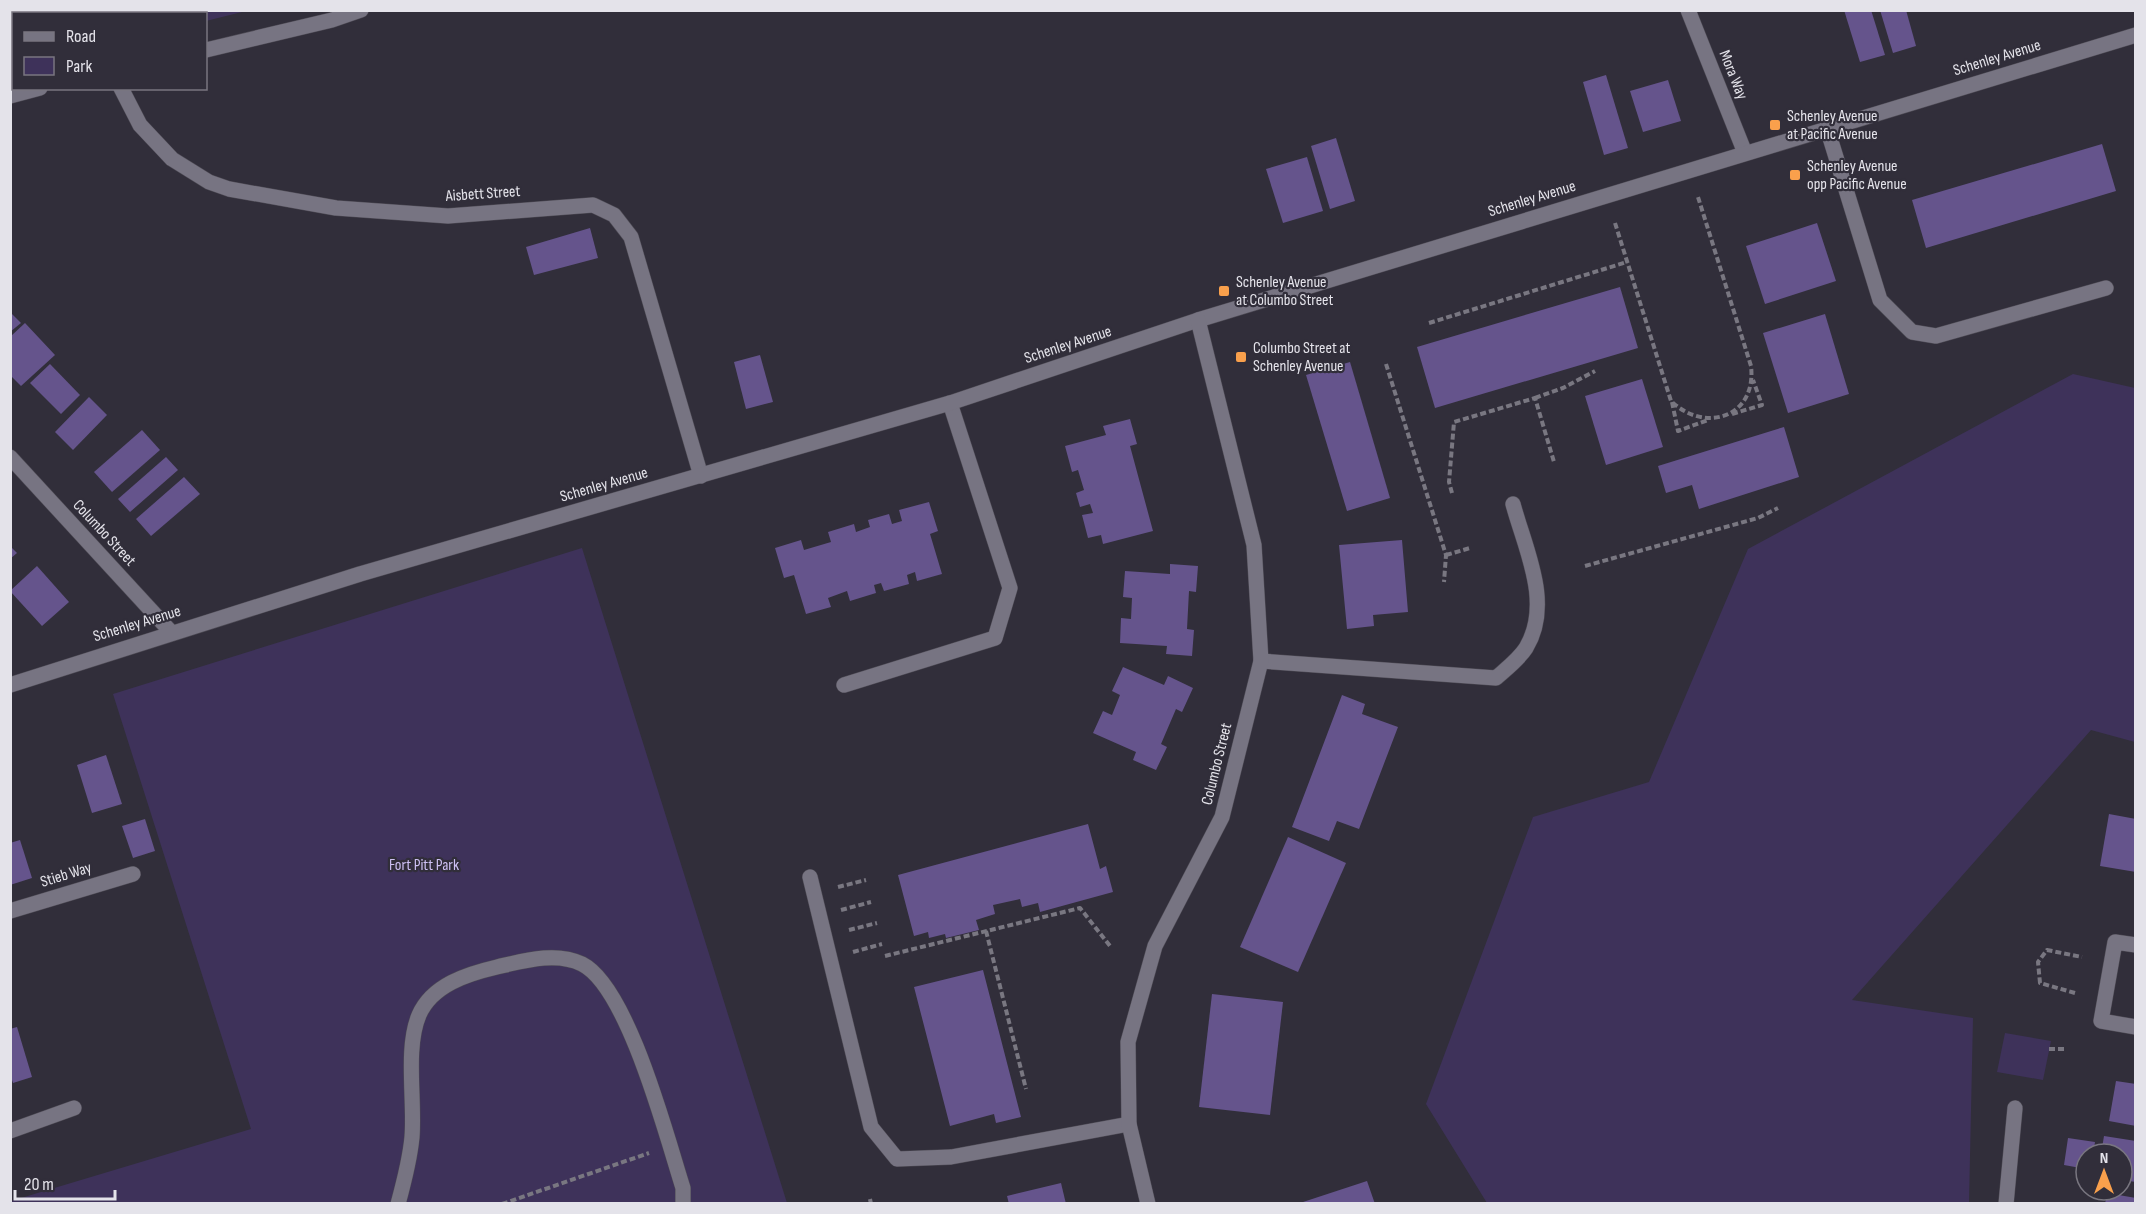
<svg xmlns="http://www.w3.org/2000/svg" width="2146" height="1214" font-family="'Sofia Sans Condensed',sans-serif">
<style>
.green{fill:#3e325a}
.building{fill:#65548c}
.lines{fill:none;stroke-linecap:round;stroke-linejoin:round}
.service-casing{stroke:#4e4b55;stroke-width:16}
.minor-casing{stroke:#4e4b55;stroke-width:16}
.tertiary-casing{stroke:#4e4b55;stroke-width:16}
.path{stroke:#797781;stroke-width:4;stroke-dasharray:6 3;stroke-linecap:butt}
.service{stroke:#777482;stroke-width:15}
.minor{stroke:#777482;stroke-width:15}
.tertiary{stroke:#777482;stroke-width:15}
.poi-dot{fill:#f9a04c;stroke:#312e3a;stroke-width:2}
.labels{text-anchor:middle;dominant-baseline:central;stroke-width:4.5;stroke-linejoin:round;paint-order:stroke}
.street-label{font-size:16px;fill:#e4e3ea;stroke:#312e3a}
.poi-label{font-size:16px;fill:#e4e3ea;stroke:#312e3a;text-anchor:start}
.park-label{font-size:16px;fill:#cec1f4;stroke:#312e3a}
</style>
<rect width="100%" height="100%" fill="#312e3a"/>
<g class="green">
<path d="M10,11l1,-1 235,1 -40,10v-7h-192l-1,52h-2z"/>
<path d="M2073,374l62,14v354l-44,-12 -239,270 121,18 -4,185h-482l-61,-99 107,-287 116,-35 99,-233z"/>
<path d="M582,548l205,655 -776,1v-3l240,-72 -138,-435z"/>
<path d="M2005,1033l46,8 -8,39 -46,-8z"/>
</g>
<g class="building">
<path d="M1844,10h27l14,45 -25,7z"/>
<path d="M1880,10h26l10,36 -23,7z"/>
<path d="M1606,75l22,73 -24,7 -21,-73z"/>
<path d="M1668,80l13,41 -38,11 -13,-41z"/>
<path d="M1336,138l19,63 -25,8 -19,-63z"/>
<path d="M2102,144l14,47 -190,57 -14,-48z"/>
<path d="M1307,157l16,54 -40,12 -17,-54z"/>
<path d="M1817,223l19,58 -71,23 -19,-58z"/>
<path d="M590,228l8,30 -64,17 -8,-28z"/>
<path d="M1620,287l18,61 -203,60 -18,-61z"/>
<path d="M10,312l11,11 -11,9z"/>
<path d="M1825,314l24,80 -61,19 -25,-80z"/>
<path d="M25,323l30,32 -34,31 -11,-11v-38z"/>
<path d="M760,355l13,47 -27,7 -12,-47z"/>
<path d="M1350,362l40,136 -43,13 -41,-136z"/>
<path d="M50,364l30,31 -19,19 -31,-31z"/>
<path d="M1642,379l21,68 -57,18 -21,-69z"/>
<path d="M89,397l18,18 -34,35 -18,-18z"/>
<path d="M1130,419l7,25 -7,2 23,85 -50,13 -2,-9 -13,3 -6,-23 11,-2 -3,-9 -10,3 -4,-14 8,-3 -6,-20 -6,2 -7,-26 41,-11 -3,-9z"/>
<path d="M1784,427l15,50 -100,32 -7,-24 -26,8 -8,-27z"/>
<path d="M142,430l18,20 -48,42 -18,-20z"/>
<path d="M166,457l12,13 -48,42 -12,-13z"/>
<path d="M184,477l16,17 -49,42 -15,-17z"/>
<path d="M929,502l9,29 -8,3 12,40 -25,7 -2,-9 -8,3 2,9 -25,7 -3,-8 -7,2 2,8 -26,8 -3,-10 -19,7 3,9 -25,7 -12,-39 -10,3 -9,-30 26,-8 3,10 27,-8 -3,-10 26,-8 2,8 14,-5 -2,-7 21,-6 3,10 10,-3 -3,-11z"/>
<path d="M1402,540l6,72 -35,3 1,11 -27,3 -8,-84z"/>
<path d="M10,546l7,7 -7,6z"/>
<path d="M1170,564l28,2 -2,26 -7,-1 -2,38 7,1 -2,26 -26,-2 1,-8 -47,-3 1,-25 10,1 1,-21 -9,-1 2,-26 45,3z"/>
<path d="M37,566l32,36 -27,24 -32,-35z"/>
<path d="M1123,667l41,18 4,-9 25,12 -11,24 -6,-3 -15,35 6,3 -11,23 -23,-10 3,-8 -43,-19 10,-22 9,4 8,-20 -8,-4z"/>
<path d="M1342,695l23,9 -3,10 36,13 -39,102 -22,-8 -8,20 -37,-14z"/>
<path d="M106,755l16,49 -30,9 -15,-48z"/>
<path d="M2109,814l27,5v53l-36,-6z"/>
<path d="M145,819l10,32 -22,7 -11,-32z"/>
<path d="M1088,824l12,45 6,-3 7,26 -73,20 -2,-9 -16,4 -2,-8 -27,6 2,9 -19,6 3,10 -33,8 -1,-4 -16,4 -1,-6 -14,4 -16,-61z"/>
<path d="M1288,837l58,26 -48,109 -58,-25z"/>
<path d="M20,840l12,38 -22,7v-42z"/>
<path d="M983,970l38,147 -25,6 -2,-9 -44,12 -36,-139z"/>
<path d="M1212,994l71,8 -13,113 -71,-8z"/>
<path d="M17,1027l15,50 -19,6 -3,-9v-45z"/>
<path d="M2116,1081l20,3v42l-27,-5z"/>
<path d="M2104,1136l32,5v41l-14,-2v-26h-21z"/>
<path d="M2068,1138l27,4 -2,12h-7v15l-22,-4z"/>
<path d="M1367,1181l8,23h-75v-1z"/>
<path d="M1061,1183l5,21h-57l-2,-8z"/>
<path d="M2107,1193l29,5v6h-31z"/>
</g>
<g class="lines">
<defs>
<g id="service">
<path d="M1688,10l57,143"/>
<path d="M121,88l19,37 32,34 37,23 20,7 107,19 112,8 145,-11 21,10 17,22 70,239"/>
<path d="M1827,128l53,172 32,32 24,4 170,-48"/>
<path d="M1261,661l235,17c10,-9 23,-19 30,-30 27,-45 -1,-99 -13,-144"/>
<path d="M844,685l151,-47 15,-50 -60,-185"/>
<path d="M810,877l61,250 26,32 54,-2 178,-33"/>
<path d="M10,911l123,-37"/>
<path d="M398,1204c6,-22 12,-45 14,-67 3,-37 -7,-89 7,-122 13,-30 48,-41 78,-48 26,-6 59,-16 85,-3 46,23 85,174 101,224v16"/>
</g>
<g id="minor">
<path d="M10,457l161,175"/>
<path d="M10,685l350,-111 590,-171 248,-83 938,-285"/>
<path d="M2136,945l-21,-3 -14,79 35,6"/>
<path d="M10,1131l64,-23"/>
<path d="M1148,1204l-19,-80 -1,-82 27,-96 67,-129 39,-156 -7,-116 -56,-225"/>
<path d="M2006,1204l9,-96"/>
</g>
<g id="tertiary">
<path d="M206,50l126,-30 29,-10"/>
<path d="M10,96l30,-8"/>
</g>
</defs>
<use href="#service" class="service-casing"/>
<use href="#minor" class="minor-casing"/>
<use href="#tertiary" class="tertiary-casing"/>
<g class="path">
<path d="M1615,223l56,178c34,33 86,16 80,-35l-53,-169"/>
<path d="M1429,323l198,-61"/>
<path d="M1386,364l60,191 -2,27"/>
<path d="M1535,398l28,-10 32,-17"/>
<path d="M1672,402l6,29 30,-11"/>
<path d="M1732,414l30,-9 -9,-25"/>
<path d="M1452,493l-3,-11 5,-60 81,-24 19,64"/>
<path d="M1446,555l24,-7"/>
<path d="M1585,566l173,-48 20,-10"/>
<path d="M838,887l28,-7"/>
<path d="M841,910l30,-8"/>
<path d="M849,930l28,-7"/>
<path d="M986,931l40,158"/>
<path d="M853,952l29,-8"/>
<path d="M885,956l195,-48 30,38"/>
<path d="M2075,993l-35,-10 -2,-21 9,-12 35,7"/>
<path d="M2049,1049h17"/>
<path d="M870,1199l1,5"/>
<path d="M502,1204l147,-51"/>
</g>
<use href="#service" class="service"/>
<use href="#minor" class="minor"/>
<use href="#tertiary" class="tertiary"/>
</g>
<g class="poi-dot">
<rect x="1769" y="119" width="12" height="12" rx="3"/>
<rect x="1789" y="169" width="12" height="12" rx="3"/>
<rect x="1218" y="285" width="12" height="12" rx="3"/>
<rect x="1235" y="351" width="12" height="12" rx="3"/>
</g>
<g class="labels">
<g class="street-label">
<text transform="translate(1997 58) rotate(-17)">Schenley Avenue</text>
<text transform="translate(1733 75) rotate(68)">Mora Way</text>
<text transform="translate(483 194) rotate(-4)">Aisbett Street</text>
<text transform="translate(1532 199) rotate(-17)">Schenley Avenue</text>
<text transform="translate(1068 345) rotate(-18)">Schenley Avenue</text>
<text transform="translate(604 485) rotate(-16)">Schenley Avenue</text>
<text transform="translate(104 533) rotate(47)">Columbo Street</text>
<text transform="translate(137 624) rotate(-17)">Schenley Avenue</text>
<text transform="translate(1217 764) rotate(-76)">Columbo Street</text>
<text transform="translate(66 875) rotate(-17)">Stieb Way</text>
</g>
<g class="poi-label">
<text x="1787" y="116">Schenley Avenue<tspan x="1787" dy="18">at Pacific Avenue</tspan></text>
<text x="1807" y="166">Schenley Avenue<tspan x="1807" dy="18">opp Pacific Avenue</tspan></text>
<text x="1236" y="282">Schenley Avenue<tspan x="1236" dy="18">at Columbo Street</tspan></text>
<text x="1253" y="348">Columbo Street at<tspan x="1253" dy="18">Schenley Avenue</tspan></text>
</g>
<g class="park-label">
<text x="424" y="865">Fort Pitt Park</text>
</g>
</g>
<rect width="2146" height="1214" fill="none" stroke="#e4e3ea" stroke-width="24"/>
<rect x="12" y="12" width="195" height="78" fill="#312e3a" stroke="#797680" stroke-width="1.5"/>
<rect x="24" y="32" width="30" height="9" fill="#777482" stroke="#797680" stroke-width="1.5"/>
<text x="66" y="42" font-size="18" fill="#e4e3ea">Road</text>
<rect x="24" y="57" width="30" height="18" fill="#3e325a" stroke="#797680" stroke-width="1.5"/>
<text x="66" y="72" font-size="18" fill="#e4e3ea">Park</text>
<g transform="translate(2104 1172)"><circle r="28" fill="#312e3a" stroke="#797680" stroke-width="1.5"/>
<path d="M0-4.5L10 22L0 15L-10 22Z" fill="#f9a04c"/>
<text y="-9" font-size="16" font-weight="bold" text-anchor="middle" fill="#e4e3ea">N</text>
</g>
<path d="M15 1190v9h100v-9" fill="none" stroke="#e4e3ea" stroke-width="3"/>
<text x="24" y="1190" font-size="18" fill="#e4e3ea" stroke="#312e3a" stroke-width="4.5" paint-order="stroke">20 m</text>
</svg>
